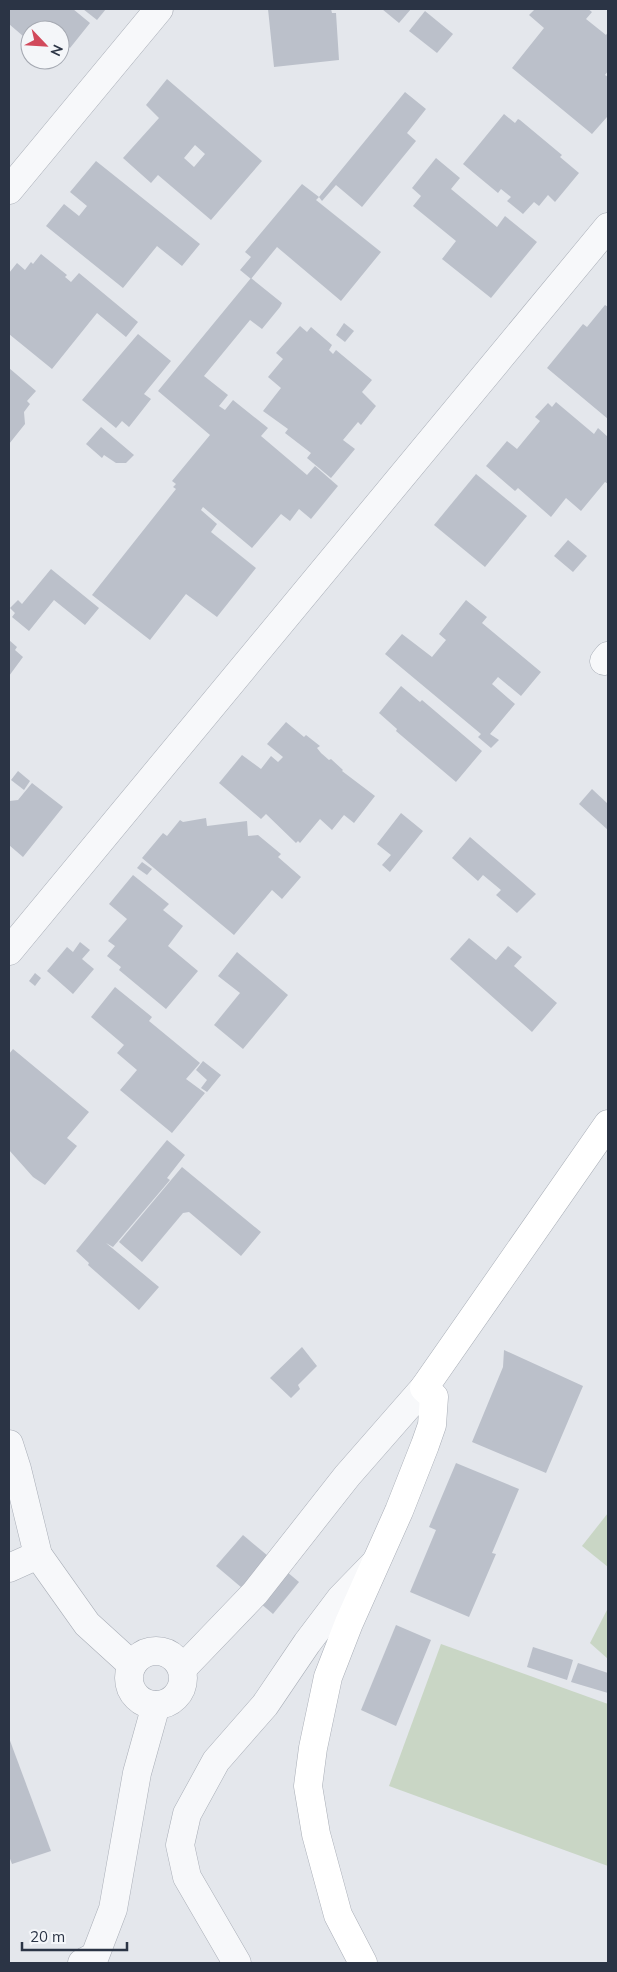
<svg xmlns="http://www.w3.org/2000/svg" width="617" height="1972" font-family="Mulish,sans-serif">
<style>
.green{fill:#c9d6c5}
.building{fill:#bbc0ca;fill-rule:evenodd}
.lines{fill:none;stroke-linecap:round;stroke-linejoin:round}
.street-casing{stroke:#a9aeb7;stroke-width:29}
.secondary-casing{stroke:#a9aeb7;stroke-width:29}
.street{stroke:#f7f8fa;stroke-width:28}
.secondary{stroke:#fff;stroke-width:28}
</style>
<rect width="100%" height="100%" fill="#e4e7ec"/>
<g class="green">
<path d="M608,1513v54l-26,-21z"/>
<path d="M608,1608v51l-18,-16z"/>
<path d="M441,1644l167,60v162l-219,-80z"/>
</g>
<g class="building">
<path d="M9,9h64l17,14 -20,25 -10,-9v-9h-12l-5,-5 -4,5h-9v12l-21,-18z"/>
<path d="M83,9h23l-9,11z"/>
<path d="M268,9h63l1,4h4l3,47 -65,7z"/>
<path d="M382,9h29l-12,14z"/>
<path d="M535,9h53l4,3 -6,7 20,16 2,-3v39l-3,4 3,2v41l-1,-1 -15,17 -80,-66 32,-40 -15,-13z"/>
<path d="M425,11l28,23 -16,19 -28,-22z"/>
<path d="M167,79l95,82 -51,59 -53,-45 -7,8 -28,-25 36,-40 -13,-13zM195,145l10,9 -11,13 -10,-9z"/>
<path d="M405,92l21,17 -19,24 9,8 -54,66 -26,-22 -14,16 -3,-4 -3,3 65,52 -40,49 -64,-54 -26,32 -11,-9 11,-13 -6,-5 57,-68 17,13z"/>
<path d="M504,114l11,9 3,-4 2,1 42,35 -2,2 19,16 -24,29 -7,-7 -9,11 -5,-4 -11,12 -16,-13 4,-4 -10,-8 -3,4 -35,-29z"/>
<path d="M436,158l24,20 -9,11 46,38 8,-11 32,26 -46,56 -49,-39 14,-18 -43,-35 8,-10 -9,-8z"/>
<path d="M96,161l104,83 -18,22 -25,-20 -34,42 -77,-62 18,-22 15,12 8,-10 -17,-14z"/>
<path d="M41,254l26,21 -2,2 6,5 8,-9 59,49 -12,15 -29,-24 -45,56 -43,-35v-61l8,-10 8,7 6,-8 2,2z"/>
<path d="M251,278l31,25 -2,4 -18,22 -12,-9 -46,56 24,19 -9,11 6,4 8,-10 35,28 -7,8 46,39 8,-9 23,20 -27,33 -12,-10 -9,12 -9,-7 -29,34 -49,-41 -2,3 16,14 -6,8 45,36 -39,49 -31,-23 -36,46 -58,-45 84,-106 -3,-2 3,-3 -4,-3 38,-46 -52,-44z"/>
<path d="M605,305l3,2v112l-61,-51 36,-44 4,3z"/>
<path d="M344,323l10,8 -9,11 -9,-7z"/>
<path d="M300,326l7,6 4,-5 21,18 -3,5 4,4 3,-4 36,30 -10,12 14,14 -15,19 -3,-3 -15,18 12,9 -24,29 -24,-20 4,-5 -26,-20 3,-4 -25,-18 18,-23 -13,-11 15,-18 -7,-6z"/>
<path d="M138,334l33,27 -27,33 7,5 -22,28 -7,-6 -6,7 -34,-28z"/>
<path d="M9,368l27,23 -9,10 3,3 -6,8 1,12 -16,20z"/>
<path d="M556,402l38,32 4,-6 10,9v47l-3,-2 -24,29 -15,-13 -15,19 -33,-29 -3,3 -29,-25 21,-25 10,8 23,-28 -5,-4 13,-14 4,4z"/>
<path d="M101,427l33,28 -8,8h-10l-12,-8 -2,3 -16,-14z"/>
<path d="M476,474l51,42 -42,51 -51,-42z"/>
<path d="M568,540l19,16 -14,16 -19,-16z"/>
<path d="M51,569l48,39 -14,17 -31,-25 -25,31 -17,-14 3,-4 -5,-5 8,-8 4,4z"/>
<path d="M466,600l21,17 -5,6 59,49 -20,24 -23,-19 -6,7 23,20 -25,30 9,6 -8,8 -13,-11 3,-3 -96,-80 17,-20 30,23 14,-17 -7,-6z"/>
<path d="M9,640l8,7 -2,3 8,7 -14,19z"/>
<path d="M401,686l19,16 2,-2 60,51 -26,31 -60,-51 1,-2 -18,-16z"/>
<path d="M286,722l18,15 2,-2 14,11 -3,2 4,5 8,7 2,-1 12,11 -1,1 33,25 -21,27 -10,-8 -12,15 -12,-11 -20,24 -2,-2 -2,2 -30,-29 -5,5 -42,-36 23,-28 19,14 10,-13 7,6 5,-5 -16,-13z"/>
<path d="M18,771l12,10 -6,9 -13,-10z"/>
<path d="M32,783l31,24 -40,50 -14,-12v-44l9,-1z"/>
<path d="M592,789l16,15v26l-29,-26z"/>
<path d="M401,813l22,18 -33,41 -8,-7 9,-10 -14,-11z"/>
<path d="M206,818l1,8 40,-5 1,15 10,-1 23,19 -3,3 23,20 -19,22 -10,-9 -38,45 -92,-77 21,-25 4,3 13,-16 3,2z"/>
<path d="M470,837l66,57 -19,19 -21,-18 5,-5 -18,-15 -5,6 -26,-23z"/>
<path d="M142,862l10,7 -5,6 -10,-7z"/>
<path d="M133,875l36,29 -6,6 20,16 -15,20 30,25 -32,38 -47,-39 2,-3 -14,-11 8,-10 -7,-5 19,-22 -18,-15z"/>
<path d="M469,938l27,22 12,-14 14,11 -8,9 43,37 -25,29 -82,-73z"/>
<path d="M80,942l10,8 -8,9 12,10 -21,25 -26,-23 20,-24 6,5z"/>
<path d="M237,952l51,43 -45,54 -29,-24 26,-32 -22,-17z"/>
<path d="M35,973l6,5 -6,8 -6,-5z"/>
<path d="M115,987l37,30 -3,4 51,42 -14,16 19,14 -33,40 -52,-43 17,-20 -20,-17 7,-8 -33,-28z"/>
<path d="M13,1049l76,63 -22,26 10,8 -32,39 -12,-8 -24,-27v-96z"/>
<path d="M203,1061l18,14 -14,17 -6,-4 6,-8 -11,-10z"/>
<path d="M167,1140l18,15 -18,23 3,2 -57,67 -7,-4 53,44 -20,23 -51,-45 1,-2 -13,-12z"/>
<path d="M182,1167l79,65 -20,24 -52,-44 -6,1 -41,49 -23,-20z"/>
<path d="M302,1347l15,19 -19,19 2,4 -9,9 -21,-20z"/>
<path d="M504,1350l79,36 -37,87 -74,-31 31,-75z"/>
<path d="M456,1463l63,26 -27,64 4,1 -27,63 -59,-25 26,-62 -7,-3z"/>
<path d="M243,1535l56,47 -26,32 -57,-48z"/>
<path d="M396,1625l35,15 -35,86 -35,-16z"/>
<path d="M533,1647l40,13 -6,20 -40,-13z"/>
<path d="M578,1663l30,10v20l-37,-11z"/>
<path d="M9,1738l42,113 -39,13 -3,-8z"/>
</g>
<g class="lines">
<defs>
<g id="street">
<path d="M9,190l150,-181"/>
<path d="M604,661l4,-5"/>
<path d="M9,951l599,-724"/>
<path d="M9,1444l8,25 21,86 49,69 45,41"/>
<path d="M9,1568l29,-13"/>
<circle cx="156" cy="1678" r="27"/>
<path d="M182,1669l73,-76 92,-117 77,-88"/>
<path d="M82,1963l13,-7 18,-47 24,-136 19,-68"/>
<path d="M237,1963l-50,-86 -7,-32 7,-31 29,-53 49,-56 42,-62 34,-45 34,-35"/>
</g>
<path id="secondary" d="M363,1963l-25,-48 -22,-81 -8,-48 5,-38 15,-71 21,-54 50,-112 26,-66 7,-20 2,-28 -10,-9 184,-264"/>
</defs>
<use href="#street" class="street-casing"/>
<use href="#secondary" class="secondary-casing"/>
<use href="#street" class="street"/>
<use href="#secondary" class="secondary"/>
</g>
<rect width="617" height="1972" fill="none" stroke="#2b3445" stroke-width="20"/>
<g transform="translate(45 45) rotate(115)"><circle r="24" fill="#f4f6f9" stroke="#a4a8b1"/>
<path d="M0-4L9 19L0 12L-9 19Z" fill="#d1495b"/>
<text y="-8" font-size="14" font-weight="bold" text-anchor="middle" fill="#2b3445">N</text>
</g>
<path d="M22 1942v8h105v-8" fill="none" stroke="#2b3445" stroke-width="2.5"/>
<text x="30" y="1942" font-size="15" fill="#2b3445" stroke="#f4f6f9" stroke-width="4" paint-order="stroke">20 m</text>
</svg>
